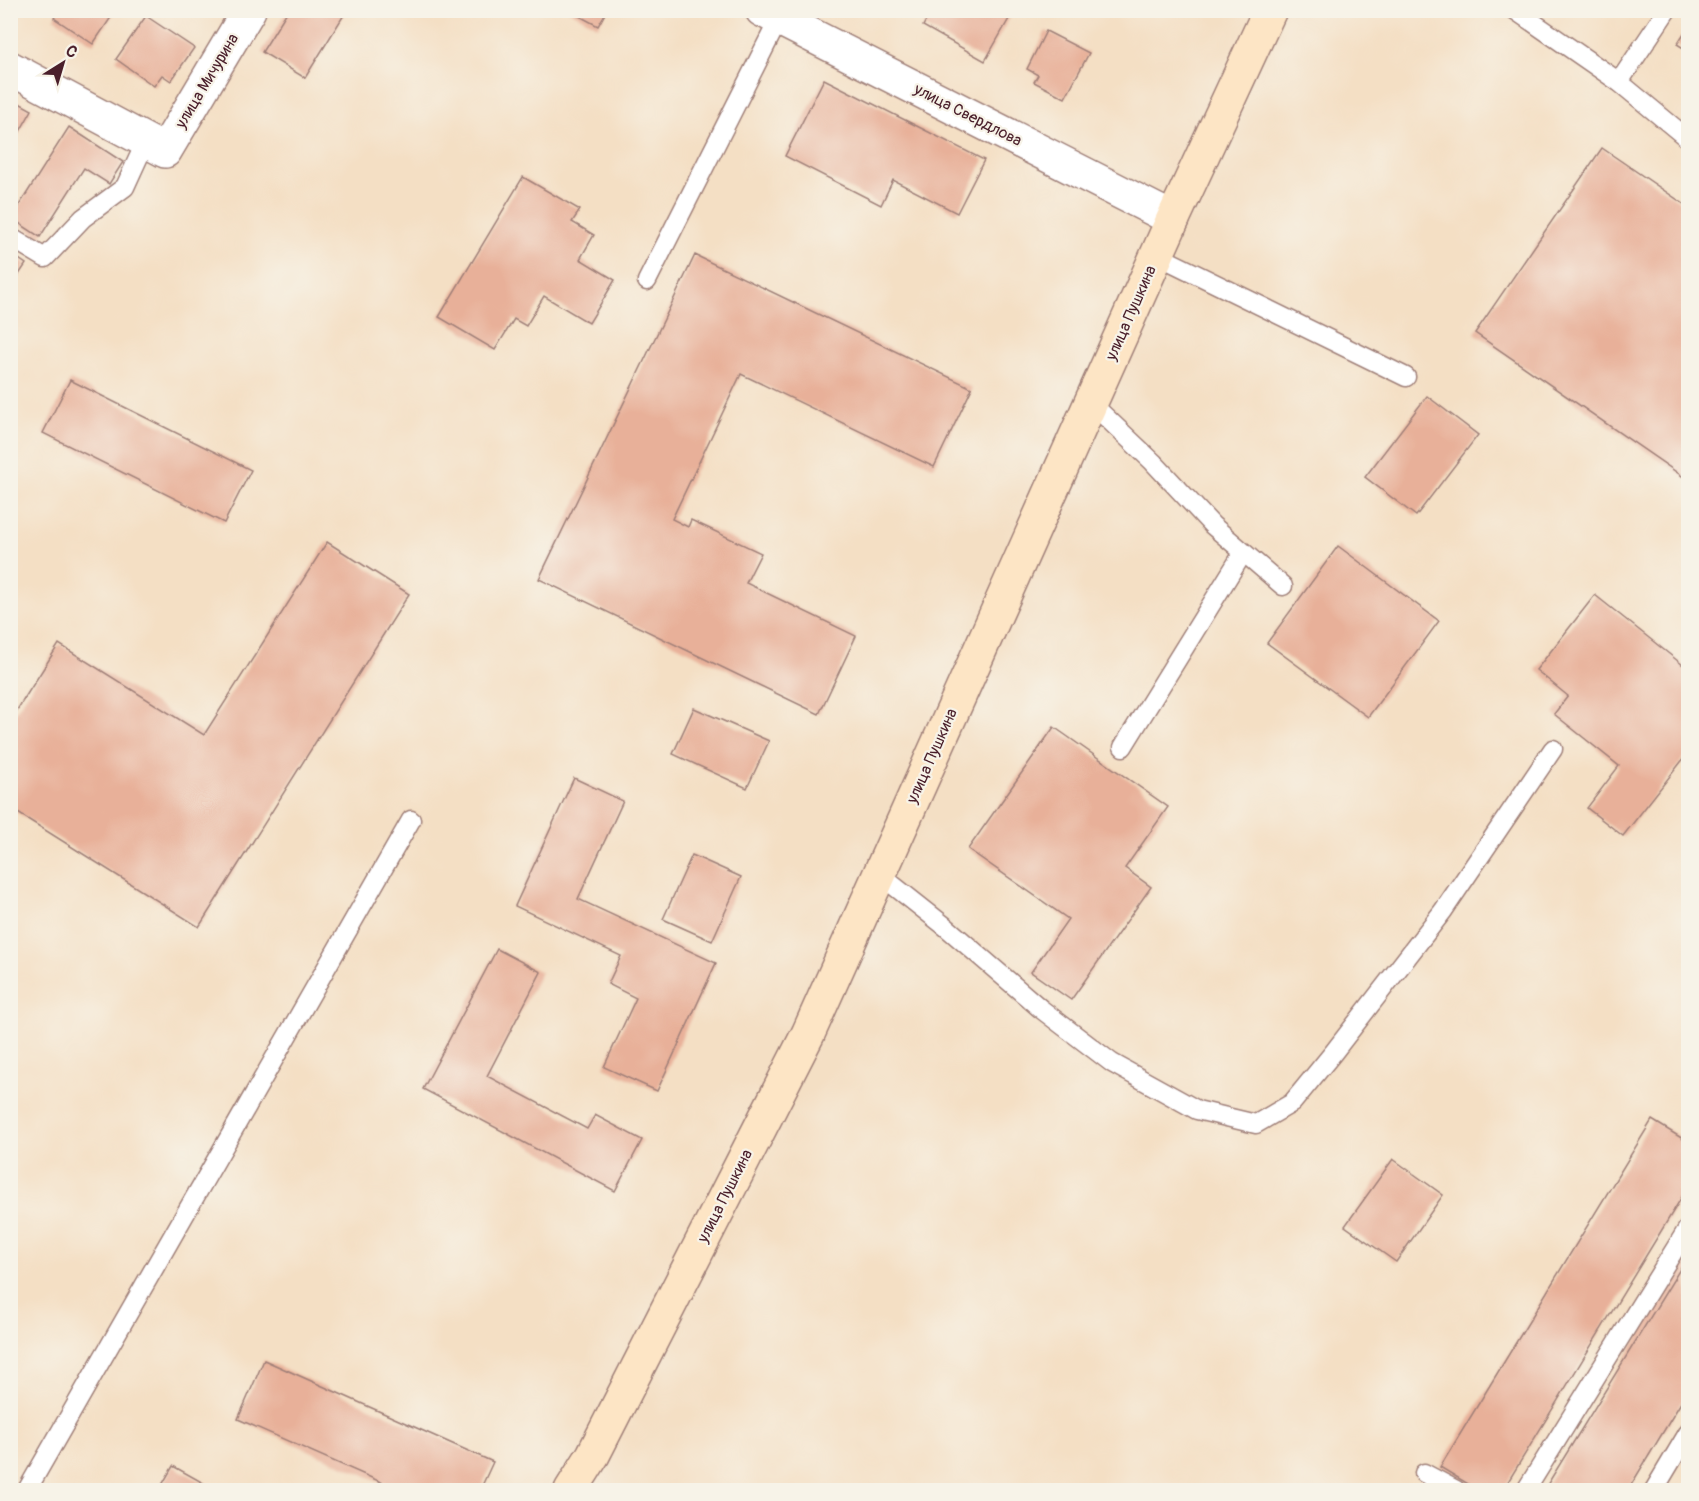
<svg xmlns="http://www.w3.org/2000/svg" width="1699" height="1501" font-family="Pangolin,sans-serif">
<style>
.building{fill:#e8b099}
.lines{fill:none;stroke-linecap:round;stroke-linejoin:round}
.lane-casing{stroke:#9f7f78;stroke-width:21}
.street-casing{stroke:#9f7f78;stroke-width:36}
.secondary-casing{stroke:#9f7f78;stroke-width:36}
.lane{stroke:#fff;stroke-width:18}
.street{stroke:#fff;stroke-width:33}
.secondary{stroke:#fde5c5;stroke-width:33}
.labels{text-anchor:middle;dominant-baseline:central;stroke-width:4.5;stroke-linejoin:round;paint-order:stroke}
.street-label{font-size:16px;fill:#4a1f2b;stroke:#f7f3e8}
</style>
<rect width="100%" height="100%" fill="#f7f3e8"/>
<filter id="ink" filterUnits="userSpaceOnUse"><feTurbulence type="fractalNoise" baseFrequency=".0167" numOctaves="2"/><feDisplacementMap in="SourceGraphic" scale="12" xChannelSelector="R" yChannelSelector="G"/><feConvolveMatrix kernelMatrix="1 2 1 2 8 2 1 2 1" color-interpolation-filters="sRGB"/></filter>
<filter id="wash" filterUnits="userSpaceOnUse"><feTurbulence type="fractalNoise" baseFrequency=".008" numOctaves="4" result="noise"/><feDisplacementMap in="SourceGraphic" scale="24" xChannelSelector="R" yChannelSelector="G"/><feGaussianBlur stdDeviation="1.35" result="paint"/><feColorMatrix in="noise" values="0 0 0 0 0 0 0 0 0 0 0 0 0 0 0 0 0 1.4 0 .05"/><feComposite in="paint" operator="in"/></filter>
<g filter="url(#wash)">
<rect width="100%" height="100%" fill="#f4dfc4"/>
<g id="blocks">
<g class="building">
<path d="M59,10h57l-23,34 -39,-26z"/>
<path d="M288,10h59l-42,68 -43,-26z"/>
<path d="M568,10h39l-9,16z"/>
<path d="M932,10h27l-1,2 7,4 3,-6h31l11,7 -25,44 -62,-35z"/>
<path d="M146,16l48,32 -23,33 -9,-6 -8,11 -38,-27z"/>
<path d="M1688,27v24l-11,-7z"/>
<path d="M1046,31l43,22 -24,45 -31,-16 4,-7 -11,-6z"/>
<path d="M824,79l160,81 -27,53 -64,-33 -12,25 -96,-49z"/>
<path d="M10,98l22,12 -22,39z"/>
<path d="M69,127l54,35 -14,22 -25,-16 -44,69 -29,-19z"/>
<path d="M1602,148l86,59v273l-213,-147z"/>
<path d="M523,177l57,33 -8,12 22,13 -14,24 35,21 -26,43 -45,-27 -18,30 -12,-7 -19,31 -56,-33z"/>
<path d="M10,253l16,11 -16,24z"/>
<path d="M695,255l277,133 -38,79 -193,-93 -69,145 16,8 3,-7 70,33 -15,30 110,53 -37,78 -280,-135z"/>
<path d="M70,380l181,90 -27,53 -181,-90z"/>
<path d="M1427,396l51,39 -62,81 -51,-39z"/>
<path d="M327,542l82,52 -210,333 -189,-119v-87l49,-77 145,91z"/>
<path d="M1338,546l101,75 -71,96 -101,-74z"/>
<path d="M1595,595l93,74v84l-65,83 -36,-28 32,-42 -65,-52 14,-18 -32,-26z"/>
<path d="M694,708l75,33 -22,47 -74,-34z"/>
<path d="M1054,727l114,80 -43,61 26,19 -80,113 -40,-28 37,-53 -100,-70z"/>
<path d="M574,778l49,23 -45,98 138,64 -59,128 -53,-24 32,-69 -28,-14 13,-28 -106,-50z"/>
<path d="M692,855l49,22 -29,64 -49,-22z"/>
<path d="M497,949l44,23 -54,104 100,53 8,-14 47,25 -27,51 -192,-102z"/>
<path d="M1652,1120l36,22v45l-185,303h-25l-38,-23z"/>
<path d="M1393,1159l50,36 -47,67 -51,-36z"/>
<path d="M1688,1256v135l-60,99h-84z"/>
<path d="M264,1360l229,102 -13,28h-81l-161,-71z"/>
<path d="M173,1466l34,19 -3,5h-45z"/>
</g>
</g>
</g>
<g filter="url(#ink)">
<use href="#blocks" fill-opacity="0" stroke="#9f7f78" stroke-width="1.5"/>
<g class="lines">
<defs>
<g id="lane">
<path d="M1515,10l104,72 69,57"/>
<path d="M1619,82l48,-72"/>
<path d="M10,237l35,21 38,-40 42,-31 21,-46"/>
<path d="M1157,255l249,122"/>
<path d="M647,281l132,-262"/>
<path d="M1091,403l62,59 59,63 71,61"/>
<path d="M1123,747l120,-194"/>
<path d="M879,874l67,53 95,82 71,54 85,47 59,14 36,-21 41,-50 110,-142 110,-162"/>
<path d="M1424,1473l32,17"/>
<path d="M27,1490l384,-670"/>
<path d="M1526,1490l162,-262"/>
<path d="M1654,1490l34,-57"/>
</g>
<g id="street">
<path d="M762,10l411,209"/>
<path d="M10,68l155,83 84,-141"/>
</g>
<path id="secondary" d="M571,1490l22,-35 215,-421 365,-815 97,-209"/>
</defs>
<use href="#lane" class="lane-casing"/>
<use href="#street" class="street-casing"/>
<use href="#secondary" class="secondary-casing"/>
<use href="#lane" class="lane"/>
<use href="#street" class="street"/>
<use href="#secondary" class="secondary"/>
</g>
</g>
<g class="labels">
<g class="street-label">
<text transform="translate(207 81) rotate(-59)">улица Мичурина</text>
<text transform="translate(968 115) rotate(27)">улица Свердлова</text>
<text transform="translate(1131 313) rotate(-66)">улица Пушкина</text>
<text transform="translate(932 756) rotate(-66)">улица Пушкина</text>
<text transform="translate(725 1196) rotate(-63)">улица Пушкина</text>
</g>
</g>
<rect width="1699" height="1501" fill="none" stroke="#f7f3e8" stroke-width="36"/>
<g transform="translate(63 63) rotate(37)" stroke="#f7f3e8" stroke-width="4.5" paint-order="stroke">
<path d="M0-4.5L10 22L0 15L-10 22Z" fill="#4a1f2b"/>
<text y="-9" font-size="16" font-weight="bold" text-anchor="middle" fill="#4a1f2b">С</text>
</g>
</svg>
